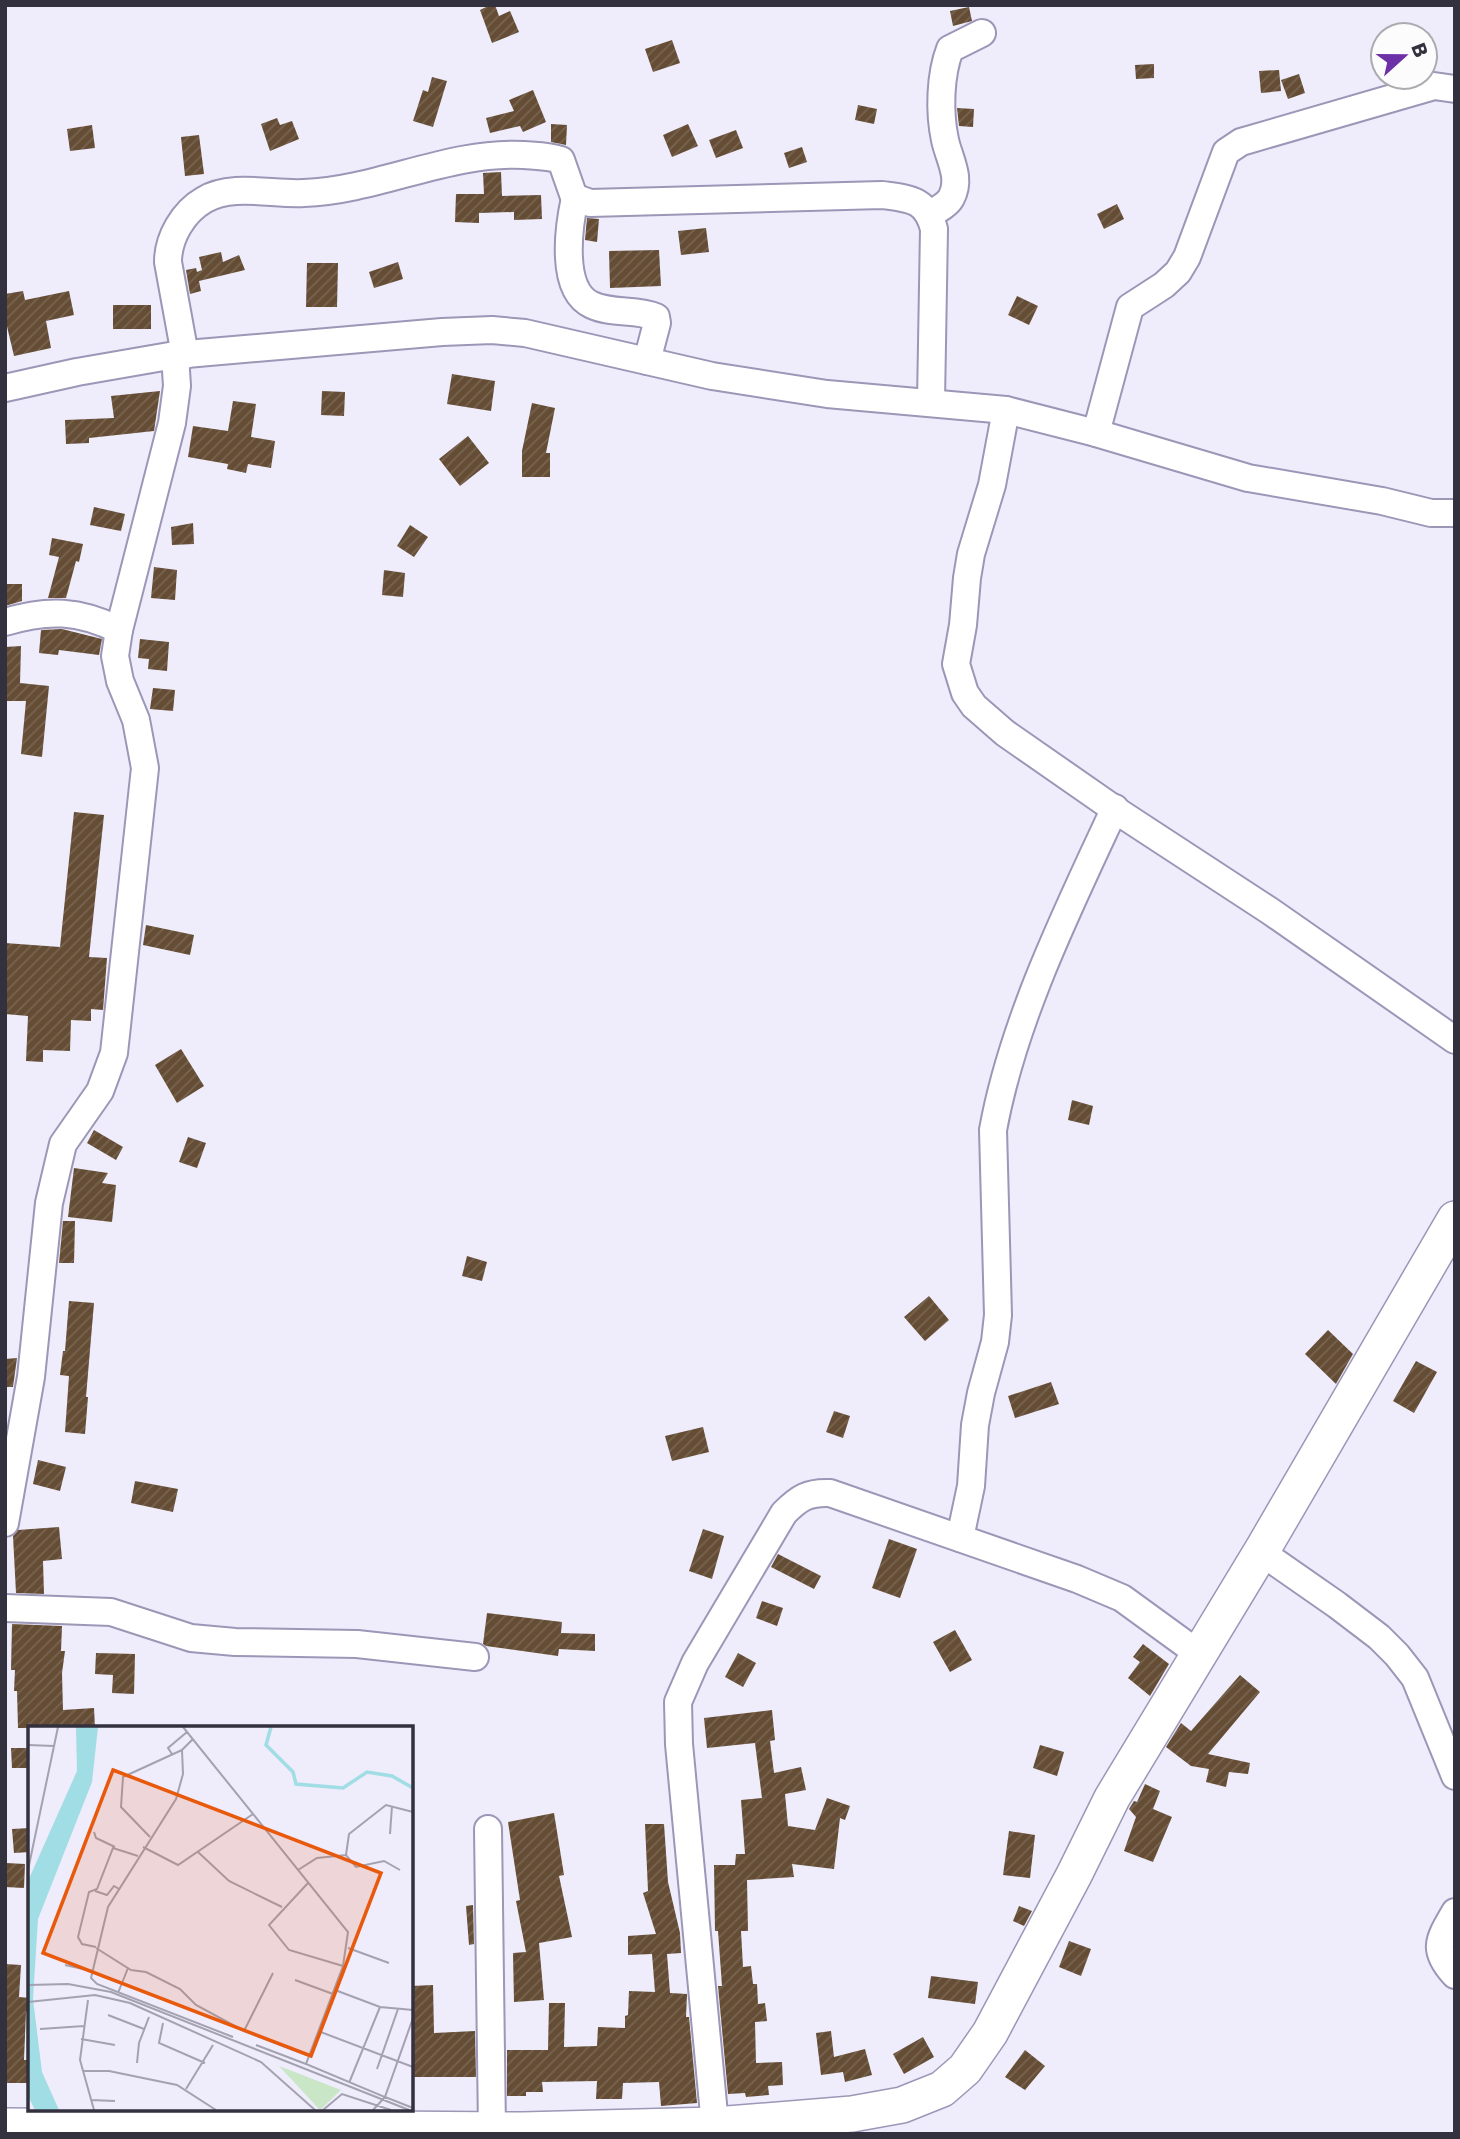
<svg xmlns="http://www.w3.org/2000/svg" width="1460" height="2139" font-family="'DejaVu Sans',sans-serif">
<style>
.building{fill:url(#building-hatch)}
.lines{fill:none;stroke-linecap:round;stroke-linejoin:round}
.minor-casing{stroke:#9c96b7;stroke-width:30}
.major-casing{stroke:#9c96b7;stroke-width:38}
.minor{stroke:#fff;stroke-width:26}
.major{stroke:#fff;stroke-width:35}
.inset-river{fill:none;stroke:#a1dde5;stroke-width:3.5}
.inset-road{fill:none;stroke:#a4a1b0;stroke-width:2}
.view{fill:#e8590c;fill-opacity:0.15;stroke:#e8590c;stroke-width:3.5}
.inset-edge{fill:none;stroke:#34313f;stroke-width:3.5}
</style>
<defs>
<pattern id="building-hatch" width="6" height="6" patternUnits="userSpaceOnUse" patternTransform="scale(1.75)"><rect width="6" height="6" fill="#644d34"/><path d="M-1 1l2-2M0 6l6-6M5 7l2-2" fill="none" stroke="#776451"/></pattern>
</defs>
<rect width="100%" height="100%" fill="#efecfb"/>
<g class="building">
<path d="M490,5h5l4,11 11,-5 9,21 -27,11 -12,-33z"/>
<path d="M969,7l3,14 -19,5 -3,-15z"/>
<path d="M672,40l8,23 -27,9 -8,-23z"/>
<path d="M1154,64v14l-18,1 -1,-14z"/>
<path d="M1279,70l2,21 -20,2 -2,-22z"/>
<path d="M1299,74l6,19 -17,6 -7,-19z"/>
<path d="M432,77l15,4 -14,46 -20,-6 10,-31 5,2z"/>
<path d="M533,90l13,32 -23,10 -3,-6 -30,7 -4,-15 28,-7 -5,-11z"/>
<path d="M858,105l19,4 -3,15 -19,-4z"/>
<path d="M957,108l17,1 -1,18 -14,-1z"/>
<path d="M277,118l3,7 12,-4 7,18 -29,12 -9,-27z"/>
<path d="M551,124l16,1 -1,20 -15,-3z"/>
<path d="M688,124l10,22 -26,11 -9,-22z"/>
<path d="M92,125l3,23 -25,3 -3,-22z"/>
<path d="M736,130l7,18 -27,10 -7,-18z"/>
<path d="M199,135l5,39 -19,2 -4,-39z"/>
<path d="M802,147l5,15 -18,6 -5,-15z"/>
<path d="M501,172l1,24 39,-1 1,24 -28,1v-8l-35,1v10l-24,-1 1,-28h28l-1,-21z"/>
<path d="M1117,204l7,15 -20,10 -7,-15z"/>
<path d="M587,218l12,1 -2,23 -12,-2z"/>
<path d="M706,228l3,24 -28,3 -3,-24z"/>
<path d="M659,250l2,36 -51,2 -1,-37z"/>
<path d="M221,252l2,10 16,-7 6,15 -46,11 2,10 -11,3 -4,-24 10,-2 1,4 5,-2 -3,-13z"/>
<path d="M398,262l5,17 -29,9 -5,-16z"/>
<path d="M307,263h31l-1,44h-31z"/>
<path d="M23,291l2,9 44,-9 5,24 -28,6 5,27 -37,8 -9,-38v-24z"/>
<path d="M1017,296l21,10 -9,19 -21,-10z"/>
<rect x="113" y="305" width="38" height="24"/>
<path d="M452,374l43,7 -4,30 -44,-7z"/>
<path d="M160,391l-6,40 -65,7v5l-23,1 -1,-24 49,-2 -3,-22z"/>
<path d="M322,391l23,1 -1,24 -23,-1z"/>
<path d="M233,401l23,3 -5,33 24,4 -4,27 -23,-4 -2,9 -19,-4 1,-5 -40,-7 5,-31 35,5z"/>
<path d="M532,403l23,5 -9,45h4v24h-28v-26z"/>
<path d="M468,436l21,27 -29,23 -21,-27z"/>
<path d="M94,507l31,7 -4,17 -31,-6z"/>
<path d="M193,523l1,21 -22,1 -1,-18z"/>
<path d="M410,525l18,12 -14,20 -17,-11z"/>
<path d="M52,538l31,6 -4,18 -3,-1 -10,37h-18l11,-41 -10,-2z"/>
<path d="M154,567l23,3 -2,30 -24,-2z"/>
<path d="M384,570l21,3 -2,24 -21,-2z"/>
<path d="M5,584h17v17l-17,5z"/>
<path d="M62,629l40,10 -3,16 -40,-5 -1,5 -19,-2 2,-23z"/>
<path d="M140,639l29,3 -2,29 -19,-2 1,-10 -11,-1z"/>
<path d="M21,646l-1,37 29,3 -7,71 -21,-3 5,-53h-21v-54z"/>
<path d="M153,688l22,2 -2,21 -23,-2z"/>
<path d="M74,812l30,3 -15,142 18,1 -4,52 -12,-1v12l-20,-1 -1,31 -27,-1v12l-17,-1 2,-45 -23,-2v-71l55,4z"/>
<path d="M146,925l48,10 -4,20 -47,-10z"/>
<path d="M181,1049l23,37 -27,17 -22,-38z"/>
<path d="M1072,1100l21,6 -4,19 -21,-5z"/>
<path d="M94,1130l29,17 -7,13 -29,-17z"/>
<path d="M188,1137l18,6 -9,25 -18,-6z"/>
<path d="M74,1168l34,5 -6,10 14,2 -4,37 -44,-5z"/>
<path d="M63,1221h12l-1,42h-15z"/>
<path d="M467,1256l20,6 -5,19 -20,-5z"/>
<path d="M929,1296l20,24 -24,21 -21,-24z"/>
<path d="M69,1301l25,2 -8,94h2l-3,37 -20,-2 4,-56 -9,-1 3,-24h2z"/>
<path d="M1328,1330l25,24 -17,30 -31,-30z"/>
<path d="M17,1358l-4,29h-8v-28z"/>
<path d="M1416,1361l21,11 -23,41 -21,-12z"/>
<path d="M1051,1382l8,22 -44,14 -7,-22z"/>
<path d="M834,1411l16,5 -7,22 -17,-6z"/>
<path d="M703,1427l6,25 -37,9 -7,-25z"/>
<path d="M38,1460l28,7 -6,24 -27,-7z"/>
<path d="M135,1481l43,8 -5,23 -42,-9z"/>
<path d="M59,1527l3,32 -19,2 1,33 -28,-1 -3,-57 5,-6z"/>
<path d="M703,1529l21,7 -12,43 -23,-8z"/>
<path d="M889,1539l28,10 -17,49 -28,-10z"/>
<path d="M778,1554l43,22 -7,13 -43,-22z"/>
<path d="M762,1601l21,7 -6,18 -21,-8z"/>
<path d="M487,1613l75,9 -1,11 34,1v17l-36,-2 -1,7 -72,-10 -3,-2z"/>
<path d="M12,1624l50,2 -1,25h4l-3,22 1,37 31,-2 1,20h-77l-1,-37h-3l1,-21h-4z"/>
<path d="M955,1630l17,30 -22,12 -17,-30z"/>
<path d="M1143,1644l26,20 -19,32 -22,-18 12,-16 -7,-5z"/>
<path d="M96,1653l39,1 -1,40 -22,-1 1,-18 -18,-1z"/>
<path d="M738,1653l18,10 -13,24 -18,-10z"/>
<path d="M1240,1675l20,17 -52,62 42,9 -2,11 -19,-2 -3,15 -20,-5 3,-13 -18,-3 -25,-19 15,-24 10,8z"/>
<path d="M772,1710l3,30 -5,1 4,32 27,-6 5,23 -21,4 3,32 27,4 12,-32 23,8 -5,14 -5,-2 -6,51 -42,-5 2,13 -47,3 1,51h-7l2,36 8,-1 2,18h4l1,20 7,-1 2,18 -12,1 1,41 26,-1 1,23 -15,1 1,9 -23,2 -1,-4 -17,1 -9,-97 -1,-11h4l-4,-55h-3l-1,-66h21l1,-11h9l-4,-54 21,-2 -7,-55 -48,5 -3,-30z"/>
<path d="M1040,1745l24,7 -7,24 -24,-8z"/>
<path d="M11,1748h19v20h-18z"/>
<path d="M1145,1784l15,7 -7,18 19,8 -19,45 -29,-11 12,-34 -7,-8 5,-8 3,1z"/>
<path d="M554,1813l10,62 -5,1 13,61 -33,6 5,57 -30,2 -1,-49 13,-1 -10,-51 4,-1 -12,-78z"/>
<path d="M645,1824h19l4,58 12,51 1,20 -14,1 3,39 17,1 -1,23h3l8,86 -36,3 -2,-24 -36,1 -1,16h-26l1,-18 -55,1 1,10h-17v4h-19v-46h41l1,-47h16l-1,44 33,-1 1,-19 27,1v-12l3,-1 1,-24 26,1 -3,-38 -24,1v-19l28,-2 -13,-41 5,-2z"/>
<path d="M30,1828v24l-16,1 -2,-24z"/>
<path d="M1009,1831l26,4 -5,43 -27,-3z"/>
<path d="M6,1863l19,1 -1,24 -19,-1z"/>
<path d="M473,1905l1,39 -5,1 -3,-39z"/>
<path d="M1019,1906l13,5 -8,15 -11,-5z"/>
<path d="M1069,1941l22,8 -10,27 -22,-9z"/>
<path d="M5,1964l16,1 -2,32 11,1v14h-4l-2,48h5l-1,23h-23z"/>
<path d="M931,1976l47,6 -3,22 -47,-6z"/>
<path d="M433,1985l1,48 41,-2 1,46h-65v-91z"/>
<path d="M831,2031l3,26 31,-8 7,26 -27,7 -2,-10 -22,3 -5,-42z"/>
<path d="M923,2037l11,20 -30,17 -11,-20z"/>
<path d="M1025,2050l20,16 -20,24 -20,-13z"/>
</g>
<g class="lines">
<defs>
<g id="minor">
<path d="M575,198c-6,27 -16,92 17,107 19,9 45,4 64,12l1,6 -10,38"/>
<path d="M930,214c7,-4 17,-9 21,-16 11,-20 -2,-39 -6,-58 -6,-28 -5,-65 5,-91l32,-16"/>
<path d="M185,355l-17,-93c0,-24 15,-50 36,-62 28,-17 69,-5 100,-7 76,-3 144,-42 220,-38 13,1 25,1 37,5l13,37 16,6 292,-8c29,4 44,4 52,34l-3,172"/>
<path d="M5,388l72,-16 98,-17 267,-23 50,-2 33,3 187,43 115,18 179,16 90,23 152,45 134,23 49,12h24"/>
<path d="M1006,410l-14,75 -21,69 -4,24 -4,47 -7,39 9,29 9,13 31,27 115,80 150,98 185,129"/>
<path d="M1096,433l34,-126 34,-22 14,-13 9,-15 39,-105 15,-10 193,-56 21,3"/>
<path d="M5,622c43,-13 74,-12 114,8"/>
<path d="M5,1523l26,-146 18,-174 14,-59 37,-53 14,-38 31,-285 -9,-48 -16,-39 -5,-25 4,-26 53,-207 5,-37 -2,-31"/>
<path d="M960,1538l11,-52 4,-61 6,-32 14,-51 3,-27 -5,-185c20,-110 75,-221 122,-322"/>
<path d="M1261,1552l76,53 42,32 18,18 18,23 40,98"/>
<path d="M5,1608l106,4 80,26 44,4 122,2 118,13"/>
<path d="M488,1829l4,301"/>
<path d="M1455,1912c-16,28 -24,37 0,63"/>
<path d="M715,2125l-36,-381 -1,-42 17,-39 89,-150c15,-15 24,-21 46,-20l247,86 45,19 77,56"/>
</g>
<path id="major" d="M5,2126l518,4 192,-5 137,-11 50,-9 40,-16 23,-20 25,-36 84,-158 38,-77 152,-251 191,-328"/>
</defs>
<use href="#minor" class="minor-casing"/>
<use href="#major" class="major-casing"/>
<use href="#minor" class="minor"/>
<use href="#major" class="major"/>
</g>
<g transform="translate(28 1726)">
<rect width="385" height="385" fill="#efecfb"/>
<path d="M251,340l62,24 -21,20z" fill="#c9e6c7"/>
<path d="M48,1h22l-6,55 -54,137 -5,80 9,73 17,38h-24l-7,-14v-215l49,-110z" fill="#a1dde5"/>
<path class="inset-river" d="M243,1l-5,18 27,27 3,12 47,4 24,-16 25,4 21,12"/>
<path class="inset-road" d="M155,1l165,205 -5,34 -37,98 79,33 -12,13M165,13l-11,11 1,24 -7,25 -68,108 -17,71 6,6 136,53M0,19l26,1M144,28l-4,-6 19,-16M66,106l2,6 19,9M362,108l2,-28M122,111l-29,-30 2,-30 59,-27M115,121l35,18 75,-51M170,126l31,29 53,26M318,129l3,-21 37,-29 27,7M0,144l30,-143M270,144l19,-12 29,-3 10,12 28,-6 16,9M280,157l-39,42 20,25 54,16M67,165l12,4 7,-9 5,3M68,221l-14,-3 -4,-7 11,-45 8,-3 16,-41 25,8M68,222l35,22 15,2 34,17 16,16 48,26 65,25M320,222l41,15M37,239l27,6M267,254l38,14M0,259l40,-1 43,8 298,118M307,264l45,17 33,3M90,267l10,-25M60,274l-8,60 14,50M0,276l67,-7 35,8 131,59 54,48M80,289l36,14M385,292l-28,79 28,11M135,297l-4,20 46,20M12,303l44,-3M216,305l29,-58M290,305l95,36M53,313l34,6M228,319l50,19M109,337l2,-20 10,-26M349,343l21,-60M55,345h26l68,14 39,25M321,357l31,-76M158,363l27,-44M63,374l24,1M295,384l19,-16 49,16"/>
<path class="view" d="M85,44l268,103 -70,183 -268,-103z"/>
<rect width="385" height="385" class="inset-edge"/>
</g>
<rect width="1460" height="2139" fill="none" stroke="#34313f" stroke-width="14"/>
<g transform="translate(1404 56) rotate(69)"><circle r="33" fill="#fcfcfc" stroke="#acabb0" stroke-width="2"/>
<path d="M0-5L12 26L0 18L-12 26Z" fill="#6c31a7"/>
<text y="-10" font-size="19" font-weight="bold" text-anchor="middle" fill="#34313f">B</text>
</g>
</svg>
